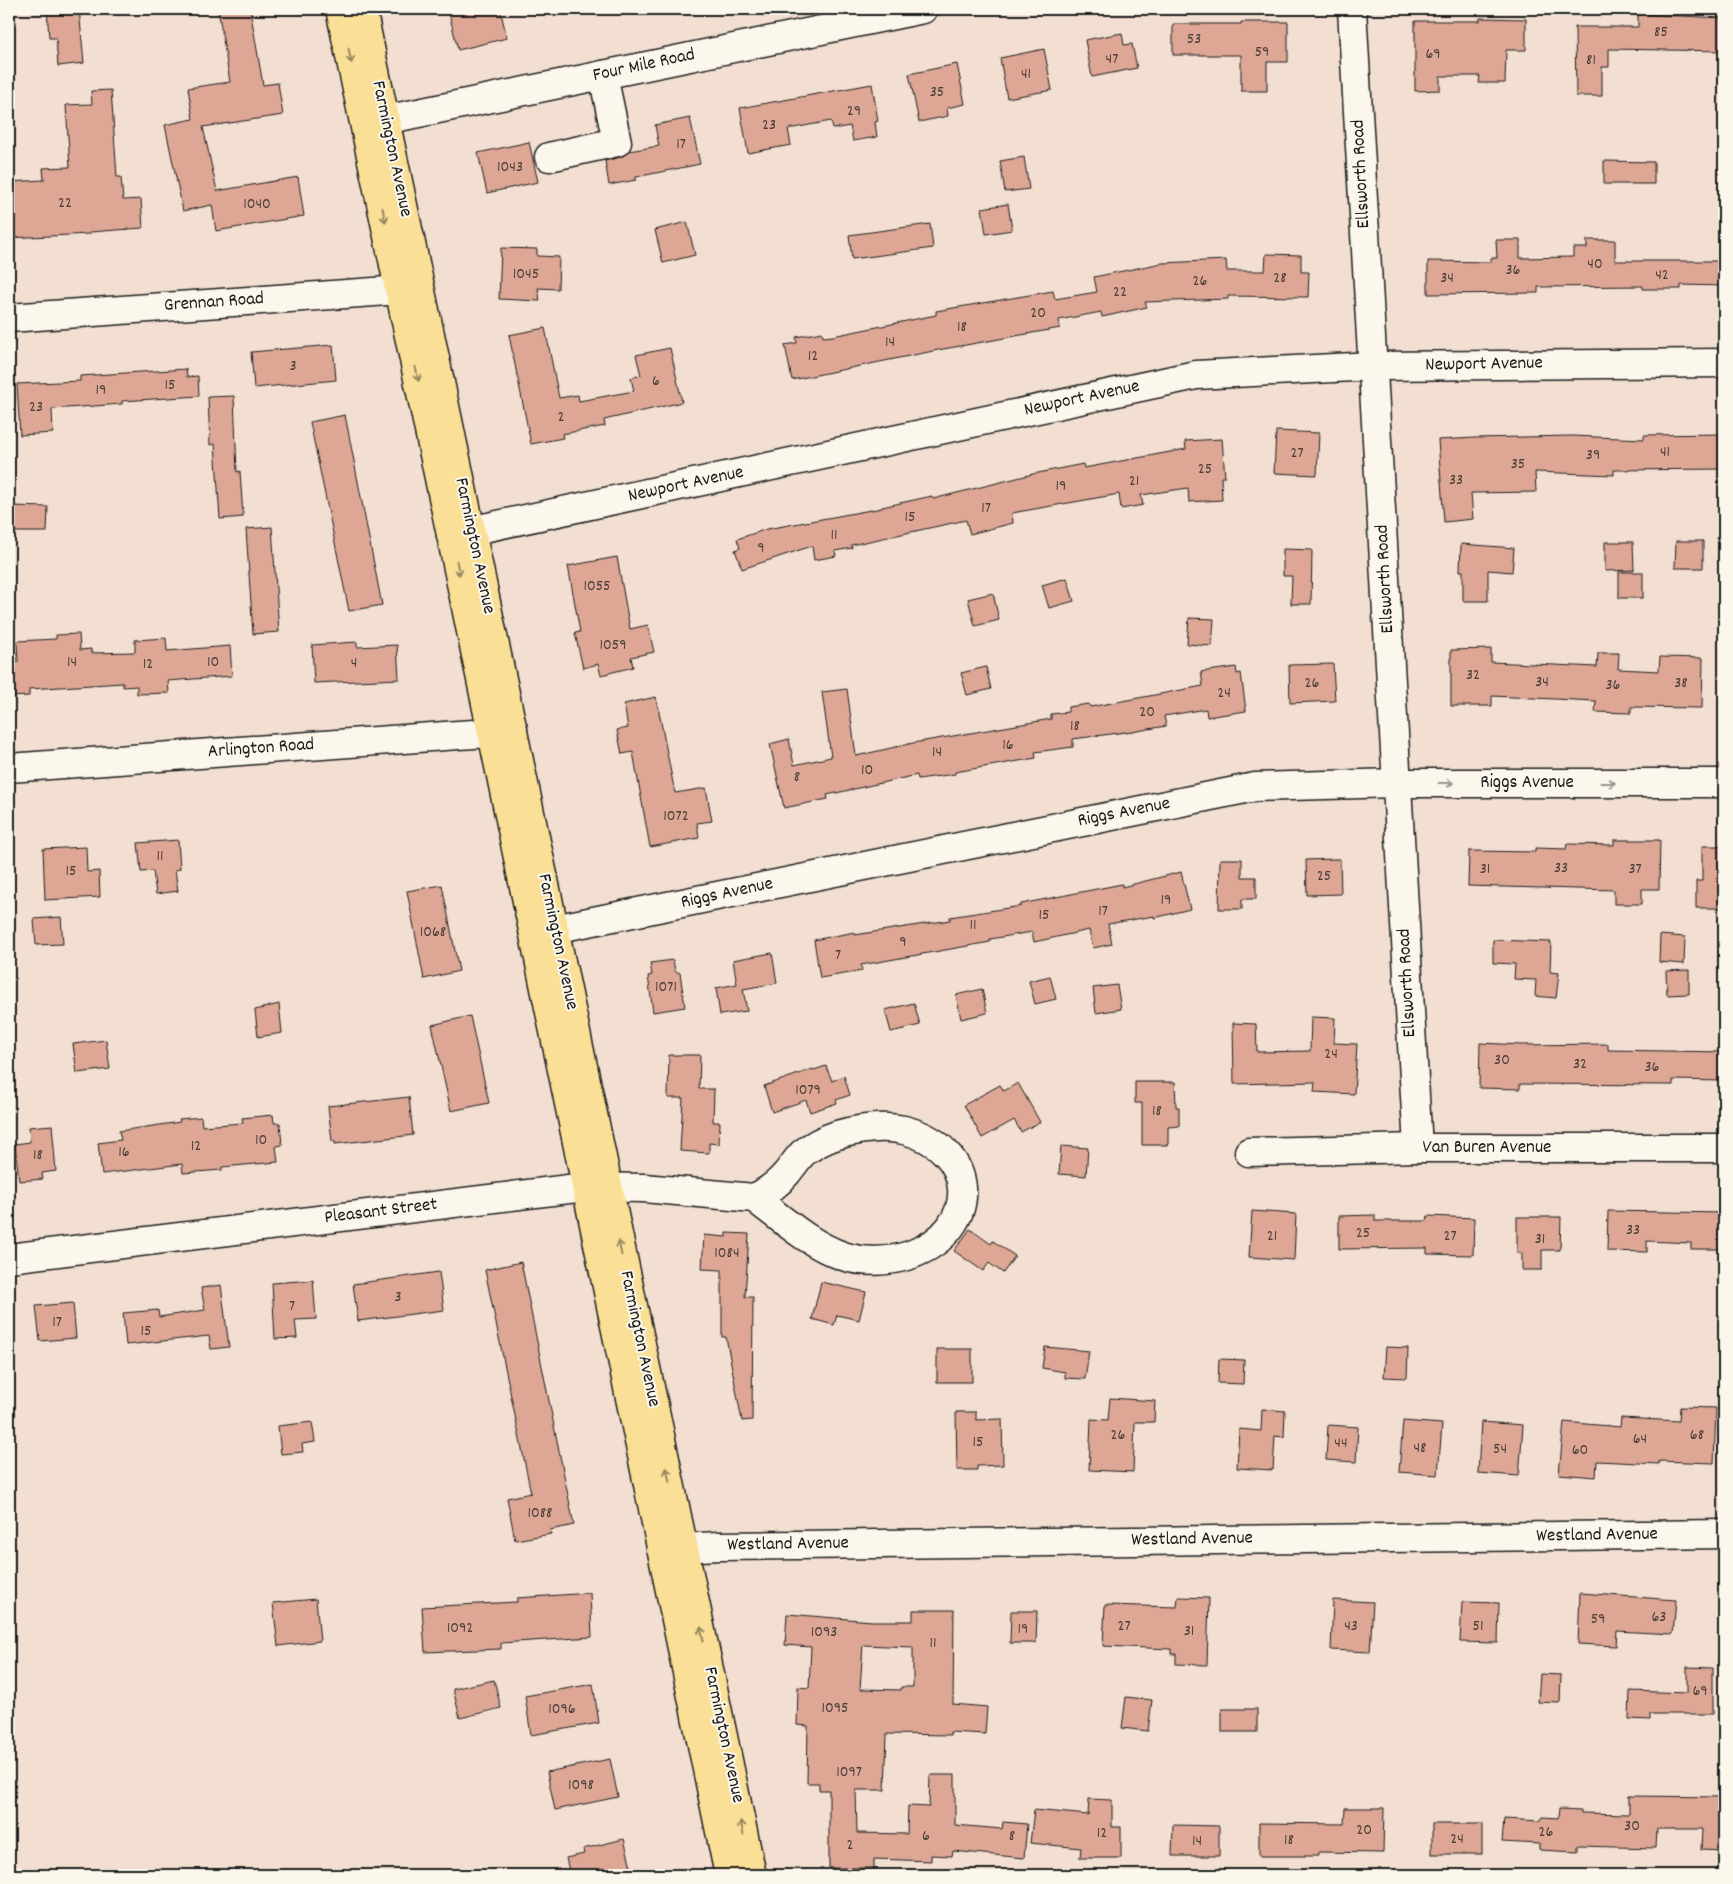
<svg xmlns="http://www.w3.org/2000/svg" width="1733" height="1884" font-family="Dekko,sans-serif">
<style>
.building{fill:#dea795;stroke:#1c1c1c;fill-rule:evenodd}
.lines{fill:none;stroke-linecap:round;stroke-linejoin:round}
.minor-casing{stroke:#1c1c1c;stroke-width:31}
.major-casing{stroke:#1c1c1c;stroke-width:31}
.minor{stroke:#fbf7ec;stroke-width:28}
.major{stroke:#fadf96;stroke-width:28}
.oneway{stroke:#96875f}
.oneway2{stroke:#97948e}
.labels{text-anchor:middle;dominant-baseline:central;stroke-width:4;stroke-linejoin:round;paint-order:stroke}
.number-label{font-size:16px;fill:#4c3f3a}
.street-label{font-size:19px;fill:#1c1c1c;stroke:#fbf7ec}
</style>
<rect width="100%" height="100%" fill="#f2dfd2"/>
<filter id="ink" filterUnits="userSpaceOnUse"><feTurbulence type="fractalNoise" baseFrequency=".02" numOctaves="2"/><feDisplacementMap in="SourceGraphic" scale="10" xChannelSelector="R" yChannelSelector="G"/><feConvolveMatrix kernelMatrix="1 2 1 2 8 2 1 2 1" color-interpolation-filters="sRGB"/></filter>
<g filter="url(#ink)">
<g class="building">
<path d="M47,9h32l5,54 -26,3 -2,-28h-7z"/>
<path d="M218,9h32l13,76 15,-2 5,32 -80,12 14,64 81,-14 6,39 -88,15 -4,-26 -29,6 -18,-86 28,-6 -5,-31 42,-6z"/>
<path d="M448,9h52l7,29 -49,12z"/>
<path d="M1638,14l86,4v33l-115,-2v18h-7v29h-26l-1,-69h63z"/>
<path d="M1480,18l46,1v31h-20l-1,33h-26l1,-7h-40v14l-25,1v-70h65z"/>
<path d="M1241,22h47v40h-21v29h-26v-36h-68v-31h68z"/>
<path d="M1122,33l2,12 8,-1 5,24 -45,9 -7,-37z"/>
<path d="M1044,49l8,41 -45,8 -7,-40z"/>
<path d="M957,64l8,40 -18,4 1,8 -29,6 -10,-48z"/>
<path d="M872,84l6,37 -3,1 2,15 -24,4 -3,-15 -17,3 -2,-8 -43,8 3,16 -43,8 -8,-45z"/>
<path d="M111,90l6,87h4l2,23 18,-1 2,29 -53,4v2l-81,4v-56l35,-2 -1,-12 27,-1 -4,-62 26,-1 -1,-13z"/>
<path d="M690,118l10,46 -64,13v3l-27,5 -4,-24 16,-4 8,-6 30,-5 -4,-21z"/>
<path d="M529,142l9,40 -51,11 -9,-40z"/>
<path d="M1024,157l5,32 -24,3 -5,-31z"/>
<path d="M1604,161l50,1v22h-50z"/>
<path d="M1008,204l4,26 -26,4 -4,-26z"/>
<path d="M687,222l8,33 -32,8 -8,-33z"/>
<path d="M930,224l3,24 -81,11 -3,-24z"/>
<path d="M1496,240h24v18l53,-1v-9h14v-8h28v21h109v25l-43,-1v4h-38v-3l-105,1v6l-110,1v-33l63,1v-4h6z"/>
<path d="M501,248l36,1v7l22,1 -1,32 -20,-1 2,13 -41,-2z"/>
<path d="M1266,254l35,1v17h8l-1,25 -80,-1v3l-83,3 2,5 -45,10 -1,-5 -42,8 1,8 -122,22 -146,30 -7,-35 12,-2 -1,-6 26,-5 1,5 10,-1 103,-21v-4l117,-20 2,8 42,-7 -3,-15 68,-14 64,-3 1,11h38z"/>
<path d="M545,328l14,70 19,-3 1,6 55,-10 -3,-13 10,-3 -5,-20 34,-7 12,54 -78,18 1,6 -43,8 1,4 -32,6 -22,-109z"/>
<path d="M333,345l3,35 -82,8 -3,-36z"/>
<path d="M186,369l1,8 11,-1 1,20 -77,5v3l-70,5 1,24 -33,2 -3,-51 63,-3v-5z"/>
<path d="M234,396l3,76 3,-1 3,46 -23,2 -5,-75 -5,1 -2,-48z"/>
<path d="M345,415l37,190 -33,6 -39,-189z"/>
<path d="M1276,431l43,2 -2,42 -43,-2z"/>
<path d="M1724,434v35l-110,1v5l-79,-3 1,20 -65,1 2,26 -29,3 -6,-82 37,-2 96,-2 73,3v-4z"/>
<path d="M1222,439l3,38h-4l1,23 -33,2 -1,-14 -47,7 2,10 -22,4 -2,-15 -107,19 1,10 -43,11 -4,-14 -115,25 1,3 -17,3 1,5 -22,4 -2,-14 -70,23 -7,-19 5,-2 -3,-9 30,-10 115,-21v-1l50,-11 1,3 100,-25 50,-10 1,4 102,-19 -1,-8z"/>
<path d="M9,506l39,1 -1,25h-38z"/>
<path d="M272,527l7,105 -26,2 -7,-105z"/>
<path d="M1676,541h27v27h-28z"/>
<path d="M1605,542h28l1,28 -29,1z"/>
<path d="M1461,544l53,4 -2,24 -24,-2v31h-25v-30h-3z"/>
<path d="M1283,549l29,1 -1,54h-20l1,-28h-9z"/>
<path d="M617,557l13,72 18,-4 6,27 -23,5 2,10 -32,8 -3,-11 -15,4 -8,-35 5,-1 -12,-66z"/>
<rect x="1619" y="572" width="24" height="26"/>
<path d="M1067,578l7,23 -25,7 -7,-23z"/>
<path d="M993,593l6,27 -24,6 -7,-27z"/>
<path d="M1189,618l25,1 -2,27 -25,-2z"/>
<path d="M79,634l1,16 11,-1v4l44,-1v-12l31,-2 1,13 63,-5 2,30 -64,5 1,12 -32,1v-8l-14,1v-4l-94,6v7l-20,1v-35h9l-1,-21 39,-2v-4z"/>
<path d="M357,642v5l40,-2 2,34 -85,4 -2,-38z"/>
<path d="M1491,649v13l106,5 1,-14h21l-1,16 41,2 1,-14 43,1 -1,50 -71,-1v6l-36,-1 1,-11 -104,-5v10h-41v-56z"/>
<path d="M1333,664l2,37 -45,2 -1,-38z"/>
<path d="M986,667l5,22 -24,6 -6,-22z"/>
<path d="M1236,667l1,7 4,-1 5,38 -39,6 -1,-8 -42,7 2,10 -40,7v-1l-53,7v8l-38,5 1,6 -81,14v2l-37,5 -1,-4 -90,20 1,4 -44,9 -14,-64 19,-5 5,26 37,-8 -9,-65 25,-3 9,67 57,-13 138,-24v-5l17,-2v-5l21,-3 1,3 113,-21 -2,-14z"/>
<path d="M656,697l19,96 31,-5 6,33 -15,2 2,15 -49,9 -17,-95 -11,2 -5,-24 11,-2 -4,-24z"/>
<path d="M178,840l2,29 -5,1 3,21 -22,3 -3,-23 -12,1 -3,-29z"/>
<path d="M1614,840h46l-1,49h-17v15h-28v-14l-146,-4 1,-35 66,1v-4l31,1 1,-5 47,1z"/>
<path d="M1702,846h22l-1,62h-27v-27h6z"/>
<path d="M86,847l1,25 12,-1 1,26 -55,3 -2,-51z"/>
<path d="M1220,859h22v18h14v22h-14v10h-23z"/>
<path d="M1334,859h6l1,35 -34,1 -1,-35z"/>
<path d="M1181,872l9,37 -36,9v-2l-46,8 4,20 -19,4 -4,-18 -55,12 -2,-10 -42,7v3l-129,23 1,6 -42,7 -6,-38 41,-8v3l95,-15v-3l71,-11v-2l101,-20v3z"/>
<path d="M442,885l17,86 -35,8 -17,-88z"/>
<path d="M61,917l2,27 -27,1 -2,-26z"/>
<path d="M1660,935l25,2 -1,27 -25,-2z"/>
<path d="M1493,940l58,2 -1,30 9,1 -3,25 -21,-2 1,-16 -22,-1 1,-15 -22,-1z"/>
<path d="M772,953l5,30 -34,6 4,22 -27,4 -4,-27 21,-4 -4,-24z"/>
<path d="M673,960l2,11 5,2 5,34 -32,5 -5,-36 4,-1 -2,-12z"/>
<path d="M1689,970v24l-22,1 -1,-24z"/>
<path d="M1050,976l6,23 -21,5 -6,-23z"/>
<path d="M1117,985l4,24 -25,4 -3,-25z"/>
<path d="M982,989l5,24 -26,6 -5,-24z"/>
<path d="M914,1003l6,22 -29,7 -6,-22z"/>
<path d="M279,1004l3,29 -24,4 -3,-27z"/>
<path d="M470,1016l19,87 -38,8 -19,-86z"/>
<path d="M1311,1017l24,1 -1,25 23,1 -3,50 -40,-2 1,-10 -81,2 -1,-61 23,1 1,28 53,-1z"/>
<path d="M106,1040l4,29 -33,4 -4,-29z"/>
<path d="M1480,1043l41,2 87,-1v6l116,2v29l-51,-1v5l-153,-1v5l-41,-1z"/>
<path d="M669,1055h31l-1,34h15l-1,33h7l-1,22 -10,-1v10l-29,-2 3,-53h-15z"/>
<path d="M826,1066l6,15 12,-5 6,19 -14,5 1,3 -27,9 -4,-12 -34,12 -8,-26 49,-17 1,1z"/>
<path d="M1135,1082h40l1,25h3v19l-11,1v18h-26v-42h-7z"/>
<path d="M1018,1083l22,39 -19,10 -7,-12 -32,18 -18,-33 36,-20 4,6z"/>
<path d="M409,1097l4,38 -78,9v-3h-3l-4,-35z"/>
<path d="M273,1115l1,8h6l2,22 -6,1 2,16 -56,5v3l-39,3 -1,-9 -80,10 -4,-31 23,-3 -2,-9 61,-9 -1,-3 22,-2 1,9 41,-3 -1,-5z"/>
<path d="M52,1125l4,46 -14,2 1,6 -24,2 -4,-37 15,-2 -1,-15z"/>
<path d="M1061,1146l27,2 -2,28 -27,-2z"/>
<path d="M1252,1211l44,3 -2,46 -45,-3z"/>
<path d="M1608,1211l116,2v36h-33v-6l-44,-2v11l-40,-1z"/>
<path d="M1375,1215v6h52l1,-5 46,2 -1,37 -46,-1v-6l-88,1v-33z"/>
<path d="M1517,1217h44l-1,33h-18v20h-20v-17h-5z"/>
<path d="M970,1229l21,15 2,-3 22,15 -12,17 -14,-10 -6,8 -29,-20z"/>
<path d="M726,1233l23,1 -4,63h8l-1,123 -10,1 -16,-84h-4v-67l-20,-1 2,-34 22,2z"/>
<path d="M521,1262l53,263 -24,5 1,4 -36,6 -8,-42 24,-5 -46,-223z"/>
<path d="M439,1272l5,38 -86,11 -5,-37z"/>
<path d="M313,1280l3,39 -21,1 2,18 -22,1 -3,-56z"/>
<path d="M821,1282l45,10 -7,28 -22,-5 -3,10 -22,-6z"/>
<path d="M221,1285l8,62 -18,2 -2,-13 -83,9 -3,-32 35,-3 1,7 46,-7 -4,-22z"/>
<path d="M73,1303l3,35 -36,3 -4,-35z"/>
<path d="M1045,1347l44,4 -4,28 -20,-1v-6l-23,-4z"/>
<path d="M1386,1347l22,1 -1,30 -23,-1z"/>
<rect x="937" y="1349" width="35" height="33"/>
<path d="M1219,1359l25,1 -1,24 -25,-1z"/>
<path d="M1110,1398l45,3 -1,21h-19l-2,50 -44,-2 2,-51 17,1z"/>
<path d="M1680,1407l36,1 -2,55 -55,-2v3l-62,-3 -1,16 -37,-3 5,-52 56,5 1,-9 58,3z"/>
<path d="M1262,1409l23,2 -1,26 -9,-1 -2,34 -36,-2 2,-39 22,2z"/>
<path d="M956,1412h20v8l26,-1 1,46 -26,1v4h-20z"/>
<path d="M1403,1421l39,3 -4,51 -39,-3z"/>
<path d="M312,1422l3,20 -13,2 1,8 -22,2 -3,-28z"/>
<path d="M1481,1422l42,3 -4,51 -41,-3z"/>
<path d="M1328,1425l30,2 -2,35 -30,-2z"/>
<path d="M590,1593l2,44 -91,6v6l-76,3 -3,-45 95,-5v-4z"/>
<path d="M1580,1593l96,7 -3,34 -56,-3 -1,15 -38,-2z"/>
<path d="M1178,1597l31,1 -2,67 -31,-1v-10h-5v-5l-68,-3 2,-41 72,2z"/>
<path d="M316,1599l4,42 -42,5 -5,-43z"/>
<path d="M1333,1600l40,2 -3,50 -39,-2z"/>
<path d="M1462,1602l37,1 -1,40 -38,-1z"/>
<path d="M913,1610h41l-1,94 34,3 -2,27 -35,-2v3l-63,-1 -2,56h-29l1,43 50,1 1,-28 21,1 1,-32h25v50l47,4 1,-7 24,2 -3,34 -71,-7 -1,5 -21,-1v6l-57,-2v9h-45v-78h-10v-7h-12l1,-57 -11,-1 1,-38 11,1 2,-41 -26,-2 2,-31 85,7h41zM863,1645l50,2v40h-12v3l-41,-1z"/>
<path d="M1011,1611h26l-1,32h-26z"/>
<path d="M1687,1667l26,1v46h-63v6l-21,-1 1,-28 57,2z"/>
<path d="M1540,1674l21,1 -1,28 -22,-1z"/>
<path d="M494,1680l7,28 -41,10 -7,-29z"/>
<path d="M593,1684l6,39 -68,12 -6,-39z"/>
<path d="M1126,1697l26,3 -4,31 -26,-3z"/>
<rect x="1222" y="1709" width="35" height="23"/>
<path d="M610,1759l8,38 -63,13 -8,-38z"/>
<path d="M1629,1796l95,1v54l-23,-1 1,-21h-45l-1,19 -78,-2v6l-39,-2v-6l-37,-2 2,-23 36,2 3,-4 15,1 1,-9 22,1v3l48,1z"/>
<path d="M1089,1799l23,1v27h9v31h-41l1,-10 -51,-5 4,-33 54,5z"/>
<path d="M1345,1808h39l-1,45 -65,-1v4h-59v-33l85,1z"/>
<rect x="1432" y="1824" width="50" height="30"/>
<path d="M1173,1825l46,1v30h-47z"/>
<path d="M624,1839l9,36h-63l-4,-17 18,-4 -1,-5z"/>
</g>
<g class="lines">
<defs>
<g id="minor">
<path d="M1352,9l66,1139"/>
<path d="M365,124l558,-115"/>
<path d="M549,157l68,-15 -14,-67"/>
<path d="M9,318l365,-26 25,-2 20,-5"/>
<path d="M451,535l745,-160 178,-9 350,-3"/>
<path d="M9,768l449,-33 33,-2 22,-4"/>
<path d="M534,933l721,-146 142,-4h327"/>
<path d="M1249,1152l169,-4h306"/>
<path d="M9,1258l576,-71 59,1 110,10c13,-6 23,-13 33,-25 5,-6 10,-14 16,-20 10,-8 22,-14 34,-18 21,-6 45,-10 67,-5 74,18 79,99 6,125 -21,7 -46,8 -67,1 -34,-12 -61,-37 -89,-58"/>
<path d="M661,1549l58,-3 1005,-12"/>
</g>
<g id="major">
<path d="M340,9l111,526 278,1340"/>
<path d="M362,9l390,1866"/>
</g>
</defs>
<use href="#minor" class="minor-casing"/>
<use href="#major" class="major-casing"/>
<use href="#minor" class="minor"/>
<use href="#major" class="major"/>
</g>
<defs><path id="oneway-shaft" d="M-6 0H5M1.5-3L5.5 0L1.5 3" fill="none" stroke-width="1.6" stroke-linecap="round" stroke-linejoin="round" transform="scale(1.25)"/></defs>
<g class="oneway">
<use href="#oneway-shaft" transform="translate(350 56) rotate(78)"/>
<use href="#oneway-shaft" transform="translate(384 215) rotate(78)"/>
<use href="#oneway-shaft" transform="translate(417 374) rotate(78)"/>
<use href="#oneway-shaft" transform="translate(458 568) rotate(78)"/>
<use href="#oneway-shaft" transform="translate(620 1248) rotate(-102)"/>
<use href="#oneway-shaft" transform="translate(668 1475) rotate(-102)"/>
<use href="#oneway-shaft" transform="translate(702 1634) rotate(-102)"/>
<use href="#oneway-shaft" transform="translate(742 1828) rotate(-102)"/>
</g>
<g class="oneway2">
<use href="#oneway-shaft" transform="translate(1446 783)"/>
<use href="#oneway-shaft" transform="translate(1608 783)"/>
</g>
</g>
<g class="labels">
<g class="number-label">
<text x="1661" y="32">85</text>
<text x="1194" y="39">53</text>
<text x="1262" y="52">59</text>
<text x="1433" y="54">69</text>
<text x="1112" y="59">47</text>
<text x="1591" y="60">81</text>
<text x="1026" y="74">41</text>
<text x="937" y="92">35</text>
<text x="854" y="111">29</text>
<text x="769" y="125">23</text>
<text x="681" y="144">17</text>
<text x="510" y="167">1043</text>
<text x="65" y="203">22</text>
<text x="257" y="204">1040</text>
<text x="1595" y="264">40</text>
<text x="1513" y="270">36</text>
<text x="526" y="274">1045</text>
<text x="1662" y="275">42</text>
<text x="1280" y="278">28</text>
<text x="1447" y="278">34</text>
<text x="1200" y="281">26</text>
<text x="1120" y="292">22</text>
<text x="1038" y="313">20</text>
<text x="962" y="327">18</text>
<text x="890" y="342">14</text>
<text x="813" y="356">12</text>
<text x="293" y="366">3</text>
<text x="656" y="381">6</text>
<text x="170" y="385">15</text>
<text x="101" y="390">19</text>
<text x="36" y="407">23</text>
<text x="561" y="417">2</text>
<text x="1665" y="452">41</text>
<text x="1297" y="453">27</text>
<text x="1593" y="455">39</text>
<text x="1518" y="464">35</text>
<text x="1205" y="469">25</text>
<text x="1456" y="480">33</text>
<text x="1134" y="481">21</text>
<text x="1061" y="486">19</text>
<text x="986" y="508">17</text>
<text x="910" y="517">15</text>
<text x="834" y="535">11</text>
<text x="761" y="548">9</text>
<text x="597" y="586">1055</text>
<text x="613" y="645">1059</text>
<text x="72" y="662">14</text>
<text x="213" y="662">10</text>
<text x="354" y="663">4</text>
<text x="148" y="664">12</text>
<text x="1473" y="675">32</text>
<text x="1542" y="682">34</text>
<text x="1312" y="683">26</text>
<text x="1681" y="683">38</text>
<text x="1613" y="685">36</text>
<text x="1224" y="693">24</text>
<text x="1147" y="712">20</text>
<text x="1075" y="726">18</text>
<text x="1008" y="745">16</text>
<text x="937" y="752">14</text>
<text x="867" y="770">10</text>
<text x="797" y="777">8</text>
<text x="676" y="816">1072</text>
<text x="160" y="856">11</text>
<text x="1561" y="868">33</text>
<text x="1485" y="869">31</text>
<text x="1635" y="869">37</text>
<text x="71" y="871">15</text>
<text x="1324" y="876">25</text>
<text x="1166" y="900">19</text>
<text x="1103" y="911">17</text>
<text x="1044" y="915">15</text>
<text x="973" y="925">11</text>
<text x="433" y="932">1068</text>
<text x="903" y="942">9</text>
<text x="838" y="955">7</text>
<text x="666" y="987">1071</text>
<text x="1331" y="1054">24</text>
<text x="1502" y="1060">30</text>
<text x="1580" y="1064">32</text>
<text x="1652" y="1067">36</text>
<text x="808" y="1090">1079</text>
<text x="1157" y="1111">18</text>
<text x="261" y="1140">10</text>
<text x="196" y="1146">12</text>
<text x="124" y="1152">16</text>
<text x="38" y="1155">18</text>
<text x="1633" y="1230">33</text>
<text x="1363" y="1233">25</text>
<text x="1272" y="1236">21</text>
<text x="1450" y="1236">27</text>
<text x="1540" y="1239">31</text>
<text x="727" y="1253">1084</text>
<text x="398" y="1297">3</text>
<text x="292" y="1306">7</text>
<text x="57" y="1322">17</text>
<text x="146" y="1331">15</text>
<text x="1118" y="1435">26</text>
<text x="1697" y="1435">68</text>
<text x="1640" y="1439">64</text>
<text x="978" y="1442">15</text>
<text x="1341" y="1443">44</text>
<text x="1420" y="1448">48</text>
<text x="1500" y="1449">54</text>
<text x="1580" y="1450">60</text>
<text x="540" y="1513">1088</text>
<text x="1659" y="1617">63</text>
<text x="1598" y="1619">59</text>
<text x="1124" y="1626">27</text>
<text x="1351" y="1626">43</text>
<text x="1478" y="1626">51</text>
<text x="460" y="1628">1092</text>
<text x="1023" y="1629">19</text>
<text x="1189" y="1631">31</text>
<text x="824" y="1632">1093</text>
<text x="933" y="1643">11</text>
<text x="1700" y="1691">69</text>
<text x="835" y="1708">1095</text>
<text x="562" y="1709">1096</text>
<text x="849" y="1772">1097</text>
<text x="581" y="1785">1098</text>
<text x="1632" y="1826">30</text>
<text x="1364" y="1830">20</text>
<text x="1546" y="1832">26</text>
<text x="1102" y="1833">12</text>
<text x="926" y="1836">6</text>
<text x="1012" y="1836">8</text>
<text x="1457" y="1839">24</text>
<text x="1289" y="1840">18</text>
<text x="1197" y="1841">14</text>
<text x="850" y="1845">2</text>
</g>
<g class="street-label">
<text transform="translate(644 66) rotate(-12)">Four Mile Road</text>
<text transform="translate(391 149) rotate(78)">Farmington Avenue</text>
<text transform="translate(1362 174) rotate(-93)">Ellsworth Road</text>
<text transform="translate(214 303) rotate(-4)">Grennan Road</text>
<text transform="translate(1484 365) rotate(-1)">Newport Avenue</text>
<text transform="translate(1082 399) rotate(-12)">Newport Avenue</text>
<text transform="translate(686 485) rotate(-12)">Newport Avenue</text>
<text transform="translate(474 546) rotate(78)">Farmington Avenue</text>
<text transform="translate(1386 579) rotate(-93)">Ellsworth Road</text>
<text transform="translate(261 749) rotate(-4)">Arlington Road</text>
<text x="1527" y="783">Riggs Avenue</text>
<text transform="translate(1124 813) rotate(-11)">Riggs Avenue</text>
<text transform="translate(727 894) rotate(-12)">Riggs Avenue</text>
<text transform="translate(557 942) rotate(78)">Farmington Avenue</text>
<text transform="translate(1408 983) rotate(-93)">Ellsworth Road</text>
<text x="1487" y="1148">Van Buren Avenue</text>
<text transform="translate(381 1212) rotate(-7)">Pleasant Street</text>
<text transform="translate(639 1339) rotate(78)">Farmington Avenue</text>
<text transform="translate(1597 1536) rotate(-1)">Westland Avenue</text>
<text transform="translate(1192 1540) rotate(-1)">Westland Avenue</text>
<text transform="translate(788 1545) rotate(-1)">Westland Avenue</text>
<text transform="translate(723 1735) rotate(78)">Farmington Avenue</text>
</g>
</g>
<rect width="1733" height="1884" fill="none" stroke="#fbf7ec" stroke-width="30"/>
<rect x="15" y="15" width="1703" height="1854" fill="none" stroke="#1c1c1c" stroke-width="2" filter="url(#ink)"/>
</svg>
